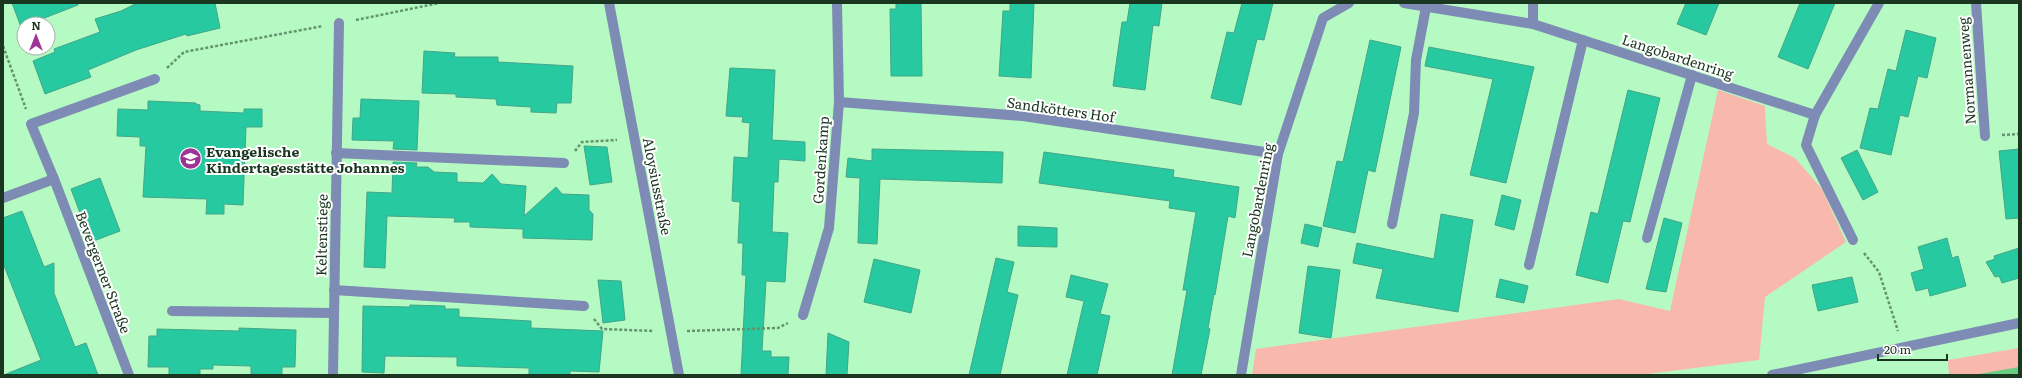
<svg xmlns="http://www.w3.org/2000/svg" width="2022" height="378" font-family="Literata,serif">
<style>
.green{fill:#f9b8ac}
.water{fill:#6acc82}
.building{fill:#26c9a0;stroke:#44a688}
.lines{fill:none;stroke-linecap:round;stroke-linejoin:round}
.path{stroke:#64946d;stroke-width:2.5;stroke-dasharray:3 2;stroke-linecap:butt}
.minor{stroke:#7e8bb4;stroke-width:10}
.labels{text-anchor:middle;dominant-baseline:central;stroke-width:4;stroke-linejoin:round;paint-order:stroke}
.street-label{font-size:14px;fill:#1a3620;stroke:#fff}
.poi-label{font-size:14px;font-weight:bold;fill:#1a3620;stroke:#fff;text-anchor:start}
</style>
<rect width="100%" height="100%" fill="#b5fac2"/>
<g class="green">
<path d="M1718,90l47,16 2,38 28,14 27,31 24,53 -81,55 -6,63 -120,15h-387l4,-26 363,-50 51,12z"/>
<path d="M2019,348v27h-70l-1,-15z"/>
</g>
<path class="water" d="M2019,367v8h-46z"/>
<g class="building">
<path d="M12,3h66v2l-57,22z"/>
<path d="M137,3h78l5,25 -33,8 -1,-2 -50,16 -48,20 3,7 -46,17 -12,-33 22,-9 -1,-3 46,-17 -5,-13 26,-8z"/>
<path d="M896,3h25l1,73h-31l-1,-67h6z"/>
<path d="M1010,3h24l-3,75 -32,-2 4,-65h7z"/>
<path d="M1130,3h32l-3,23 -6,-1 -8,65 -32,-4 9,-64h5z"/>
<path d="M1242,3h31l-9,37 -7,-1 -16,66 -30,-7 16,-66 7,1z"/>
<path d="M1686,3h33l-13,32 -29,-11z"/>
<path d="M1800,3h35l-27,66 -30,-12z"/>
<path d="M1906,30l30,8 -9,40 -9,-2 -10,41 -8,-2 -9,40 -31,-7 10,-40 8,1 10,-40 8,2z"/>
<path d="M1370,40l31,7 -26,125 -7,-2 -13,63 -32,-7 14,-65 6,1z"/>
<path d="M1429,47l105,20 -28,116 -36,-8 23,-96 -68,-13z"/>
<path d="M424,51l31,2 -1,4h44v5l75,4 -2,37h-14l-1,10 -25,-1v-5l-34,-2 -1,-6 -40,-2v-3l-34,-1z"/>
<path d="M730,68l45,2 -3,70 33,2v19l-26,-2 -1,23h-4l-2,50 16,1 -3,49 -19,-1 -4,70h9v6h18l-1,18h-47l5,-100h-4l1,-32h-5l2,-41 -8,-1 2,-44 14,1 2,-35 -8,-1 1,-5 -17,-1z"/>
<path d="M1628,90l32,8 -30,124 -7,-1 -15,62 -32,-8 15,-63 7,2z"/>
<path d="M361,99l58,2 -2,49 -24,-1 1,-8 -42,-1 1,-22h7z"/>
<path d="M148,101l48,2v1l4,1v6l44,2v-4h18v18h-16l-3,78 -19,-1v10h-18l1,-15 -64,-2 3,-51h-6v-9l-23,-1 1,-27 30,1z"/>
<path d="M584,146l23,1 5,35 -22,3z"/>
<path d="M872,149l131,3 -1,31 -122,-4 -3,65 -19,-1 2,-65 -14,-1 2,-19 24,3z"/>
<path d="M2019,149v69l-13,1 -7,-68z"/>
<path d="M1857,150l21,42 -15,8 -22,-42z"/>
<path d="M1044,152l130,18 -1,7 66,10 -4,31 -7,-2 -13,79 -1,-1 -6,34 2,1 -9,46h-29l15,-85h-4l13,-78 -27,-4 1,-7 -131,-18z"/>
<path d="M393,162l24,1 -1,4h12l6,5 23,1v9l26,1 9,-9 9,10 25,2 -2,30 32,-29 6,7 27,1v15l4,4 -1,26 -69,-2v-9l-53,-2v-5h-16l1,-4 -68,-2 -2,52 -21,-1 3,-75 25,1z"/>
<path d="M100,178l20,53 -29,11 -20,-53z"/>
<path d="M1502,195l19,5 -7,30 -19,-5z"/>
<path d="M22,211l22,56 10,-4v30l21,54 11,-4 12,32h-91l-1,-1 35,-14 -38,-97v-45z"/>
<path d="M1441,214l32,6 -15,92 -82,-14 7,-29 -30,-6 4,-20 77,16z"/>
<path d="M1664,218l18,5 -16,69 -20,-3z"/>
<path d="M1305,224l17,4 -4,19 -17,-4z"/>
<path d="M1018,226l39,2v19l-39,-1z"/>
<path d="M1947,238l5,20 6,-2 8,30 -36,10 -2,-8 -12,3 -5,-18 13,-4 -6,-22z"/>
<path d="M2019,248v30l-17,5 -3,-7 -4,1 -9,-15 9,-3 -1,-3z"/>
<path d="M996,258l18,4 -7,30 11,3 -18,80h-31z"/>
<path d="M874,259l46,11 -9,43 -47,-11z"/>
<path d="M1308,266l32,4 -9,68 -32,-5z"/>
<path d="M1071,275l37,9 -8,30 10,2 -13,59h-30l17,-74 -18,-4z"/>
<path d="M1852,277l6,25 -40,9 -6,-26z"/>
<path d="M1500,279l28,7 -4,17 -28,-6z"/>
<path d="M598,280l23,1 4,39 -22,3z"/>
<path d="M410,305l35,1v3h14v8l72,4v7l72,3 -4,41 -29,-1v4h-27l-14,-1v-6l-72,-2v-9l-72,-1 -1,17 -22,-1 1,-66 47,1z"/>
<path d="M239,328l57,2 -1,37h-13v8h-4l-27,-1v-8l-38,-1v4h-13v6h-31v-8h-21l1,-31h8v-7l82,2z"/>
<path d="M828,333l21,9 -2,33h-21z"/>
</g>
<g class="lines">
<g class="path">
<path d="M356,20l83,-17"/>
<path d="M3,46l23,63"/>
<path d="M167,68l17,-16 139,-26"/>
<path d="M2002,135l17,-1"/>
<path d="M575,151l7,-9 35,-2"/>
<path d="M1864,253l15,19 19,59"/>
<path d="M594,319l8,10 52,2"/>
<path d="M687,331l91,-3 10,-5"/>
</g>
<g class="minor">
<path d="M609,3l70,372"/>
<path d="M1404,3l129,21 282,91 64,-112"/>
<path d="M1533,3v21"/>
<path d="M1976,3l9,133"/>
<path d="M839,102l184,14 255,38"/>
<path d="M1815,115l-9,30 47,95"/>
<path d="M336,153l228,10"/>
<path d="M54,179l-23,-55 124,-45"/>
<path d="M3,198l51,-19 75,196"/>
<path d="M1392,224l22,-111 2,-53 10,-53"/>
<path d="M1647,238l45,-163"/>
<path d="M1529,265l54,-225"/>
<path d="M334,290l250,16"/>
<path d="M172,311l162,2"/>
<path d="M803,315l26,-87 10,-126 -2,-99"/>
<path d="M333,375l6,-352"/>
<path d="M1241,375l37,-221 45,-136 26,-15"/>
<path d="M1772,375l247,-52"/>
</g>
</g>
<defs>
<symbol id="school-disc" viewBox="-11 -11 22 22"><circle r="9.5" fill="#9d3597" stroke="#fff"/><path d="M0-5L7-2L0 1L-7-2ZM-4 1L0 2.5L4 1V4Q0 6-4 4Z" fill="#fff"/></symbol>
</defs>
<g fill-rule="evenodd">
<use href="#school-disc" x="178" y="146" width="25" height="25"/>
</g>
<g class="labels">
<g class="street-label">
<text transform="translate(1678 56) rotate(18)">Langobardenring</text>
<text transform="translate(1966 71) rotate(-94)">Normannenweg</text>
<text transform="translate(1061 109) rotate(8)">Sandkötters Hof</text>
<text transform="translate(820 160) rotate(-86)">Gordenkamp</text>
<text transform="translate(658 186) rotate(79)">Aloysiusstraße</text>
<text transform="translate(1257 200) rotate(-79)">Langobardenring</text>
<text transform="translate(321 235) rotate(-89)">Keltenstiege</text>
<text transform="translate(104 272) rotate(69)">Bevergerner Straße</text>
</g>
<g class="poi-label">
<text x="206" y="151">Evangelische<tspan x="206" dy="16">Kindertagesstätte Johannes</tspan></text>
</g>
</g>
<rect width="2022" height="378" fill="none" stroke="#1a3620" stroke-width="8"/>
<g transform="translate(36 36)"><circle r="19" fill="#ffffff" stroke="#a3afa6"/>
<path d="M0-3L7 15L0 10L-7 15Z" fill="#9d3597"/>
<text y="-6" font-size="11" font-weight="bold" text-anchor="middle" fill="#1a3620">N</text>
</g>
<path d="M1878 354v6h69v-6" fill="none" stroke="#1a3620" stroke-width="2"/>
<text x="1884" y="354" font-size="12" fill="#1a3620" stroke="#ffffff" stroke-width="3" paint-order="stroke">20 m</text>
</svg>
